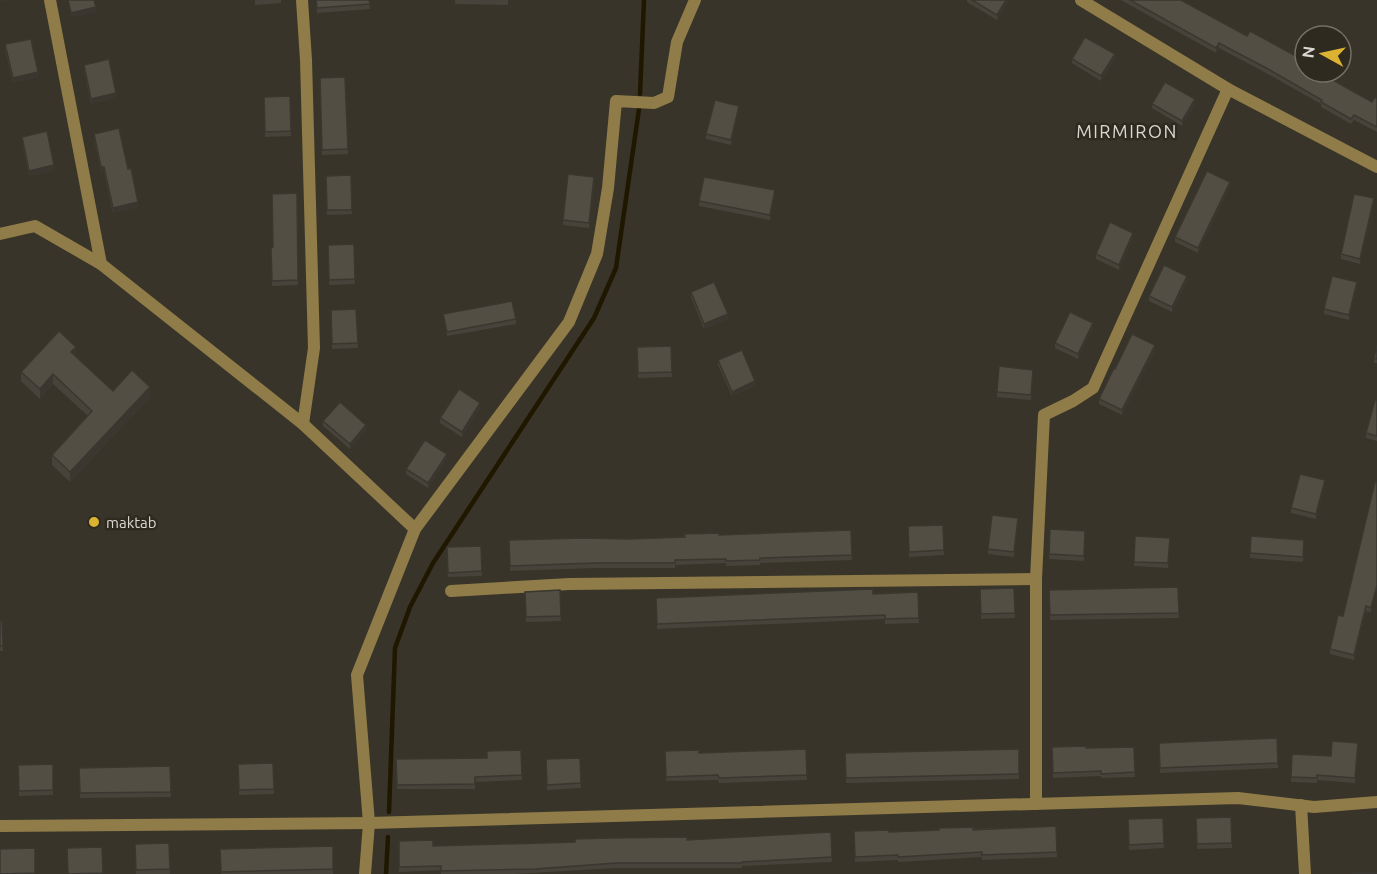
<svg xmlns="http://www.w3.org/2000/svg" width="1377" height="874" font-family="Ubuntu,sans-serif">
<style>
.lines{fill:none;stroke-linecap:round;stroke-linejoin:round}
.stream{stroke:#201700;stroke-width:4.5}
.street{stroke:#907c48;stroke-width:12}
.wall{fill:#47433a}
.shaded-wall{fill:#39372f}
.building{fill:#524e43;stroke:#39372f;stroke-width:1.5}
.poi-dot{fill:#dcb233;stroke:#2e2a20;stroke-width:2}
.labels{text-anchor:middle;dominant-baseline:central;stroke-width:5;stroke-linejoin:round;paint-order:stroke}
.poi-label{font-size:15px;fill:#dad8d1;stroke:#2e2a20;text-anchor:start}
.quarter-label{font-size:18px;letter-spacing:1.5px;fill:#dad8d1;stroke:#2e2a20}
</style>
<rect width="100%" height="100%" fill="#383429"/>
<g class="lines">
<g class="stream">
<path d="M640,94l4,-94"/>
<path d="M389,812l6,-164 15,-41 23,-44 161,-245 22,-50 23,-159"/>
<path d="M386,874l2,-37"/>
</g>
<g class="street">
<path d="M50,0l51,264"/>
<path d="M302,0l4,60 8,288 -11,76"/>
<path d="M1081,0l147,89 149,78"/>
<path d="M0,234l35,-8 66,38 202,160 112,105"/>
<path d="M451,591l118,-7 467,-5"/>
<path d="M1036,804v-225l8,-164 29,-14 20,-13 135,-299"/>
<path d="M1301,805l4,69"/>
<path d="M0,826l369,-3 869,-25 76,9 63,-5"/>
<path d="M365,874l4,-51 -12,-148 58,-146 154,-207 28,-68 11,-66 8,-87 38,2 14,-6 9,-55 18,-42"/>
</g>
</g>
<g class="wall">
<path d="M255,0h26v3l-26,2z"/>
<path d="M316,0h53l1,9 -53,4z"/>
<path d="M455,0h53v5l-53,-1z"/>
<path d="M967,0h42l-12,20 -30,-18z"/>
<path d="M1121,0h60l66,36 77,36v3l48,27 5,-3v33l-23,-12 -3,4 -30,-17v-3l-53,-30 -49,-26 -3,5z"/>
<path d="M5,44l33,33 -25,6 -8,-34z"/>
<path d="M1072,59h43l-14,22 -29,-18z"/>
<path d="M84,65l32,33 -25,6 -7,-34z"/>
<path d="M345,77l3,77 -26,1 -2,-77z"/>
<path d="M290,96l1,40 -26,1 -1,-40z"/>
<path d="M1152,104h43l-13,22 -30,-18z"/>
<path d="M739,111l-8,34 -25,-6v-5z"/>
<path d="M94,134l34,35 10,38 -25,6 -9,-41h-3l-7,-34z"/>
<path d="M22,137l32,33 -25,6 -7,-34z"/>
<path d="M351,175l1,39 -25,1 -1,-39z"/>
<path d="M594,182l-5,46 -26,-3v-5z"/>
<path d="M1230,186l-32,67 -23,-11v-5z"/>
<path d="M297,193l1,92 -26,1 -1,-39h2z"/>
<path d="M775,195l-5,25 -71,-14v-5z"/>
<path d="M1374,203l-14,61 -19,-5v-5z"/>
<path d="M1133,238l-14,32 -23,-11v-5z"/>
<path d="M354,244l1,40 -26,1 -1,-40z"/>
<path d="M1187,281l-15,31 -23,-11v-5z"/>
<path d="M1357,287l-8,33 -25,-6v-5z"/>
<path d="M691,292l37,27 -24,10 -13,-32z"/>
<path d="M356,309l2,39 -26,1 -1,-39z"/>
<path d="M443,314l73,5v5l-69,12z"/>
<path d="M1093,328l-15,31 -23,-11v-5z"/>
<path d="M1377,345v18h-3v-5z"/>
<path d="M671,346l1,31 -34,1 -1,-31z"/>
<path d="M1155,350l-33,65 -23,-11v-5l16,-30z"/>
<path d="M76,357l37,34 37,6 -80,85 -18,-17v-10l36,-39 -35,-32 -13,15 -19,-18v-9z"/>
<path d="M718,360l37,26 -23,10 -14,-31z"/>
<path d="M1033,375l-2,25 -34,-3v-5z"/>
<path d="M1377,400v41l-11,-3v-5z"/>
<path d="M480,408l-18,29 -22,-14v-5z"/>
<path d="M323,421l43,9 -16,19 -27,-23z"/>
<path d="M447,458l-19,30 -22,-14v-5z"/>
<path d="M1375,482l-4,130 -5,-1 -12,49 -24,-6v-5l13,-33z"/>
<path d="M1325,485l-9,34 -25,-6v-5z"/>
<path d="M1018,523l-4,34 -26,-3v-5z"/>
<path d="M943,525l1,30 -35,2 -1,-31z"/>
<path d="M1050,529l35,2 -1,30 -35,-2z"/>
<path d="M851,530l1,30 -92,3v2l-34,1v-3l-51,2v3h-80l-85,3 -1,-31 119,-1z"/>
<path d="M1135,536l35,2 -2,30 -34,-2z"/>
<path d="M1304,545l-1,17 -53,-4v-5z"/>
<path d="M481,546l1,30 -34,1 -1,-30z"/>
<path d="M1178,587l1,31 -129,2 -1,-30z"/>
<path d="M1014,588l1,30 -34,1 -1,-30z"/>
<path d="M560,590l1,31 -35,1 -1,-30z"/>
<path d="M918,592l1,31 -34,1v-5l-228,10 -1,-31z"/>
<path d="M2,620l1,31h-3v-30z"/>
<path d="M1277,738l1,30 -118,5 -1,-30z"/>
<path d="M1358,743l-3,40 -38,-3v3l-26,-1 1,-28 39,2z"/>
<path d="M1052,747l34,1 48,-1 1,30 -34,1v-2l-48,2z"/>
<path d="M806,749l1,31 -88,3 -1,-3 -52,1 -1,-30 34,2z"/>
<path d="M1019,749v30l-173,4 -1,-30z"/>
<path d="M521,750l1,30 -47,2v7h-78l-1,-30 91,-1z"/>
<path d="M580,758l1,30 -34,2 -1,-31z"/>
<path d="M273,763l1,31 -35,1 -1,-31z"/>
<path d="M53,764v31l-34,1 -1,-31z"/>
<path d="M170,766l1,31 -91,1 -1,-30z"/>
<path d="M1231,817l1,31 -35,1 -1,-31z"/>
<path d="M1163,818l1,30 -35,2 -1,-31z"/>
<path d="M1056,826l1,31 -75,3v-3l-84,5v-2l-43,2 -1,-31 35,1z"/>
<path d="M831,832l1,30 -90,4v2h-126l-101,6h-74v-4l-42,2v-31l34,5 254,-6z"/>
<path d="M169,843l1,31h-34l-1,-30z"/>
<path d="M333,846v28h-112l-1,-25z"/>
</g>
<g class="shaded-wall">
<path d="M0,0h10l-10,2z"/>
<path d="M1006,0h3l-12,20v-5z"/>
<path d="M96,7v5l-25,6v-5z"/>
<path d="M1219,43v5l-3,5v-5z"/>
<path d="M1115,54v5l-14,22v-5z"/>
<path d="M38,72v5l-25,6v-5z"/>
<path d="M116,93v5l-25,6v-5z"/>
<path d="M1195,99v5l-13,22v-5z"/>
<path d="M739,106v5l-8,34v-5z"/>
<path d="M54,165v5l-25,6v-5z"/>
<rect x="101" y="167" width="3" height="5"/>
<path d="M1230,182v4l-32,67v-5z"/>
<path d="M775,190v5l-5,25v-5z"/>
<path d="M1374,198v5l-14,61v-5z"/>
<path d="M138,202v5l-25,6v-5z"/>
<path d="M1133,233v5l-14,32v-5z"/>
<path d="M1187,276v5l-15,31v-5z"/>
<path d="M1357,282v5l-8,33v-5z"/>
<path d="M728,314v5l-24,10v-5z"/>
<path d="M1093,323v5l-15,31v-5z"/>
<path d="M1155,345v5l-33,65v-5z"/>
<path d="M76,347v9l-5,-4z"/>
<path d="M53,374v10l-13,15v-10z"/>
<path d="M755,381v5l-23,10v-4z"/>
<path d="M150,387v10l-80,85v-10z"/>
<path d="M480,403v5l-18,29v-5z"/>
<path d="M366,425v5l-16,19v-5z"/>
<path d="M447,454v4l-19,30v-5z"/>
<path d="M1325,480v5l-9,34v-5z"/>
<path d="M1377,585v5l-6,22v-4z"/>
<path d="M1366,606v5l-12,49v-5z"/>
</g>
<g class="building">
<path d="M68,0h26l2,7 -25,6z"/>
<path d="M316,0h53l1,4 -53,4z"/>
<path d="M972,0h34l-9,15z"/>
<path d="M1130,0h51l66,36 3,-5 55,30v11h18l-1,2 50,28 3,-5 2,2v28l-23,-12 -3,4 -30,-17 1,-2 -54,-31 -49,-26 -3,5z"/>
<path d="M1085,37l30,17 -14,22 -29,-17z"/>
<path d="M31,39l7,33 -25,6 -8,-34z"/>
<path d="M109,59l7,34 -25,6 -7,-34z"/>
<path d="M345,77l3,72 -26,1 -2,-72z"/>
<path d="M1165,82l30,17 -13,22 -30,-17z"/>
<path d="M290,96l1,35 -26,1 -1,-35z"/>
<path d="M715,100l24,6 -8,34 -25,-6z"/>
<path d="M119,128l9,41 3,-1 7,34 -25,6 -9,-41h-3l-7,-33z"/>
<path d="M47,131l7,34 -25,6 -7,-34z"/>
<path d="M1207,171l23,11 -32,66 -23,-11z"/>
<path d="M568,174l26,3 -5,46 -26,-3z"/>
<path d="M351,175l1,35h-25l-1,-34z"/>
<path d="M704,177l71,13 -5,25 -71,-14z"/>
<path d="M297,193l1,87 -26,1 -1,-34h2l-1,-53z"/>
<path d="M1354,194l20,4 -14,61 -19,-5z"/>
<path d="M1110,222l23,11 -14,32 -23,-11z"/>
<path d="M354,244l1,35 -26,1 -1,-35z"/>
<path d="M1164,265l23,11 -15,31 -23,-11z"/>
<path d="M1332,276l25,6 -8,33 -25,-6z"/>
<path d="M714,282l14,32 -24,10 -13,-32z"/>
<path d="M512,301l4,18 -69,13 -4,-18z"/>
<path d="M356,309l2,34 -26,1 -1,-34z"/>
<path d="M1070,312l23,11 -15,31 -23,-11z"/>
<path d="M59,331l17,16 -5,5 42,39 19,-21 18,17 -80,85 -18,-17 40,-44 -39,-37 -13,15 -19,-17z"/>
<path d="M1132,334l23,11 -33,65 -23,-11 15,-31 1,1z"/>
<path d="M1377,345v14l-3,-1z"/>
<path d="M671,346l1,26 -34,1 -1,-26z"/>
<path d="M742,350l13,31 -23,11 -14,-32z"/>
<path d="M999,366l34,4 -2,25 -34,-3z"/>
<path d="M459,389l21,14 -18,29 -22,-14z"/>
<path d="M1375,400h2v36l-11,-3z"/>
<path d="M340,402l26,23 -16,19 -27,-23z"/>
<path d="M425,440l22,14 -19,29 -22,-14z"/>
<path d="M1300,474l25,6 -9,34 -25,-6z"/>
<path d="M1375,482h2v103l-6,23 -5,-2 -12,49 -24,-6 8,-34 5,1z"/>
<path d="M992,515l26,3 -4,34 -26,-3z"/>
<path d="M943,525l1,25 -35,2 -1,-26z"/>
<path d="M1050,529l35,2 -1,25 -35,-2z"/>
<path d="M851,530l1,25 -92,3v2l-34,1v-2l-51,1v3h-80l-85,3 -1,-26 74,-2 45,1 57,-2 -1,-3 35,-1v2z"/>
<path d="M1135,536l35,2 -2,25 -34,-1z"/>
<path d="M1251,536l53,4 -1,17 -53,-4z"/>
<path d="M481,546l1,25 -34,2 -1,-26z"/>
<path d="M1178,587l1,26 -129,2 -1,-25z"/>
<path d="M1014,588l1,25 -34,1 -1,-25z"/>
<path d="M873,589v5l45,-2 1,26 -34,1v-4l-228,9 -1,-26z"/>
<path d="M560,590l1,26 -35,1 -1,-25z"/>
<path d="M2,620l1,26h-3v-25z"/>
<path d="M1277,738l1,25 -118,5 -1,-25z"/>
<path d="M1332,741l26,2 -3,35 -38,-3v3l-26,-1 1,-23 39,2z"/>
<path d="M1086,746v2l48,-1 1,25 -34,2v-3l-48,2 -1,-26z"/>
<path d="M806,749l1,26 -88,3 -1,-3 -52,2 -1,-26 34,-1v3z"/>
<path d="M1019,749v25l-173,4 -1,-25z"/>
<path d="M521,750l1,25 -47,2v7l-78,1 -1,-26 91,-1v-7z"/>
<path d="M580,758l1,25 -34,2 -1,-26z"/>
<path d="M273,763l1,26 -35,1 -1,-26z"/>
<path d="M53,764v26l-34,1 -1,-26z"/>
<path d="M170,766l1,26 -91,1 -1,-25z"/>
<path d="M1231,817l1,26 -35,1 -1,-26z"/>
<path d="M1163,818l1,25 -35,2 -1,-26z"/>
<path d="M1056,826l1,26 -75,3v-3l-84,5v-2l-43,2 -1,-26 35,-1v2l50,-2v-2l34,-1v3z"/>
<path d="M831,832l1,25 -90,5v1h-126l-81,6 -94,2v-5l-42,1v-26l34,-1v6l142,-4v-3l35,-1 77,-1v3z"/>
<path d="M169,843l1,26 -34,1 -1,-26z"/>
<path d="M333,846v23l-112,3 -1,-23z"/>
<path d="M102,847l1,26 -35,1 -1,-26z"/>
<path d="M35,848v25l-35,1v-25z"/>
<rect x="1353" y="873" width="24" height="1"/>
</g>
<circle class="poi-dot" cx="94" cy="522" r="6"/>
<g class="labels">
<g class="poi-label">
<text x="106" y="522">maktab</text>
</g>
<g class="quarter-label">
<text x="1127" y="131">MIRMIRON</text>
</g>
</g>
<g transform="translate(1323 54) rotate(278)"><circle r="28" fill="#2e2a20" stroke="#737067" stroke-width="1.5"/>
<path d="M0-4.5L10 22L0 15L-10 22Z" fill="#dcb233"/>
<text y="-9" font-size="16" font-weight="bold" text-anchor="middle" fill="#dad8d1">N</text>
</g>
</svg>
